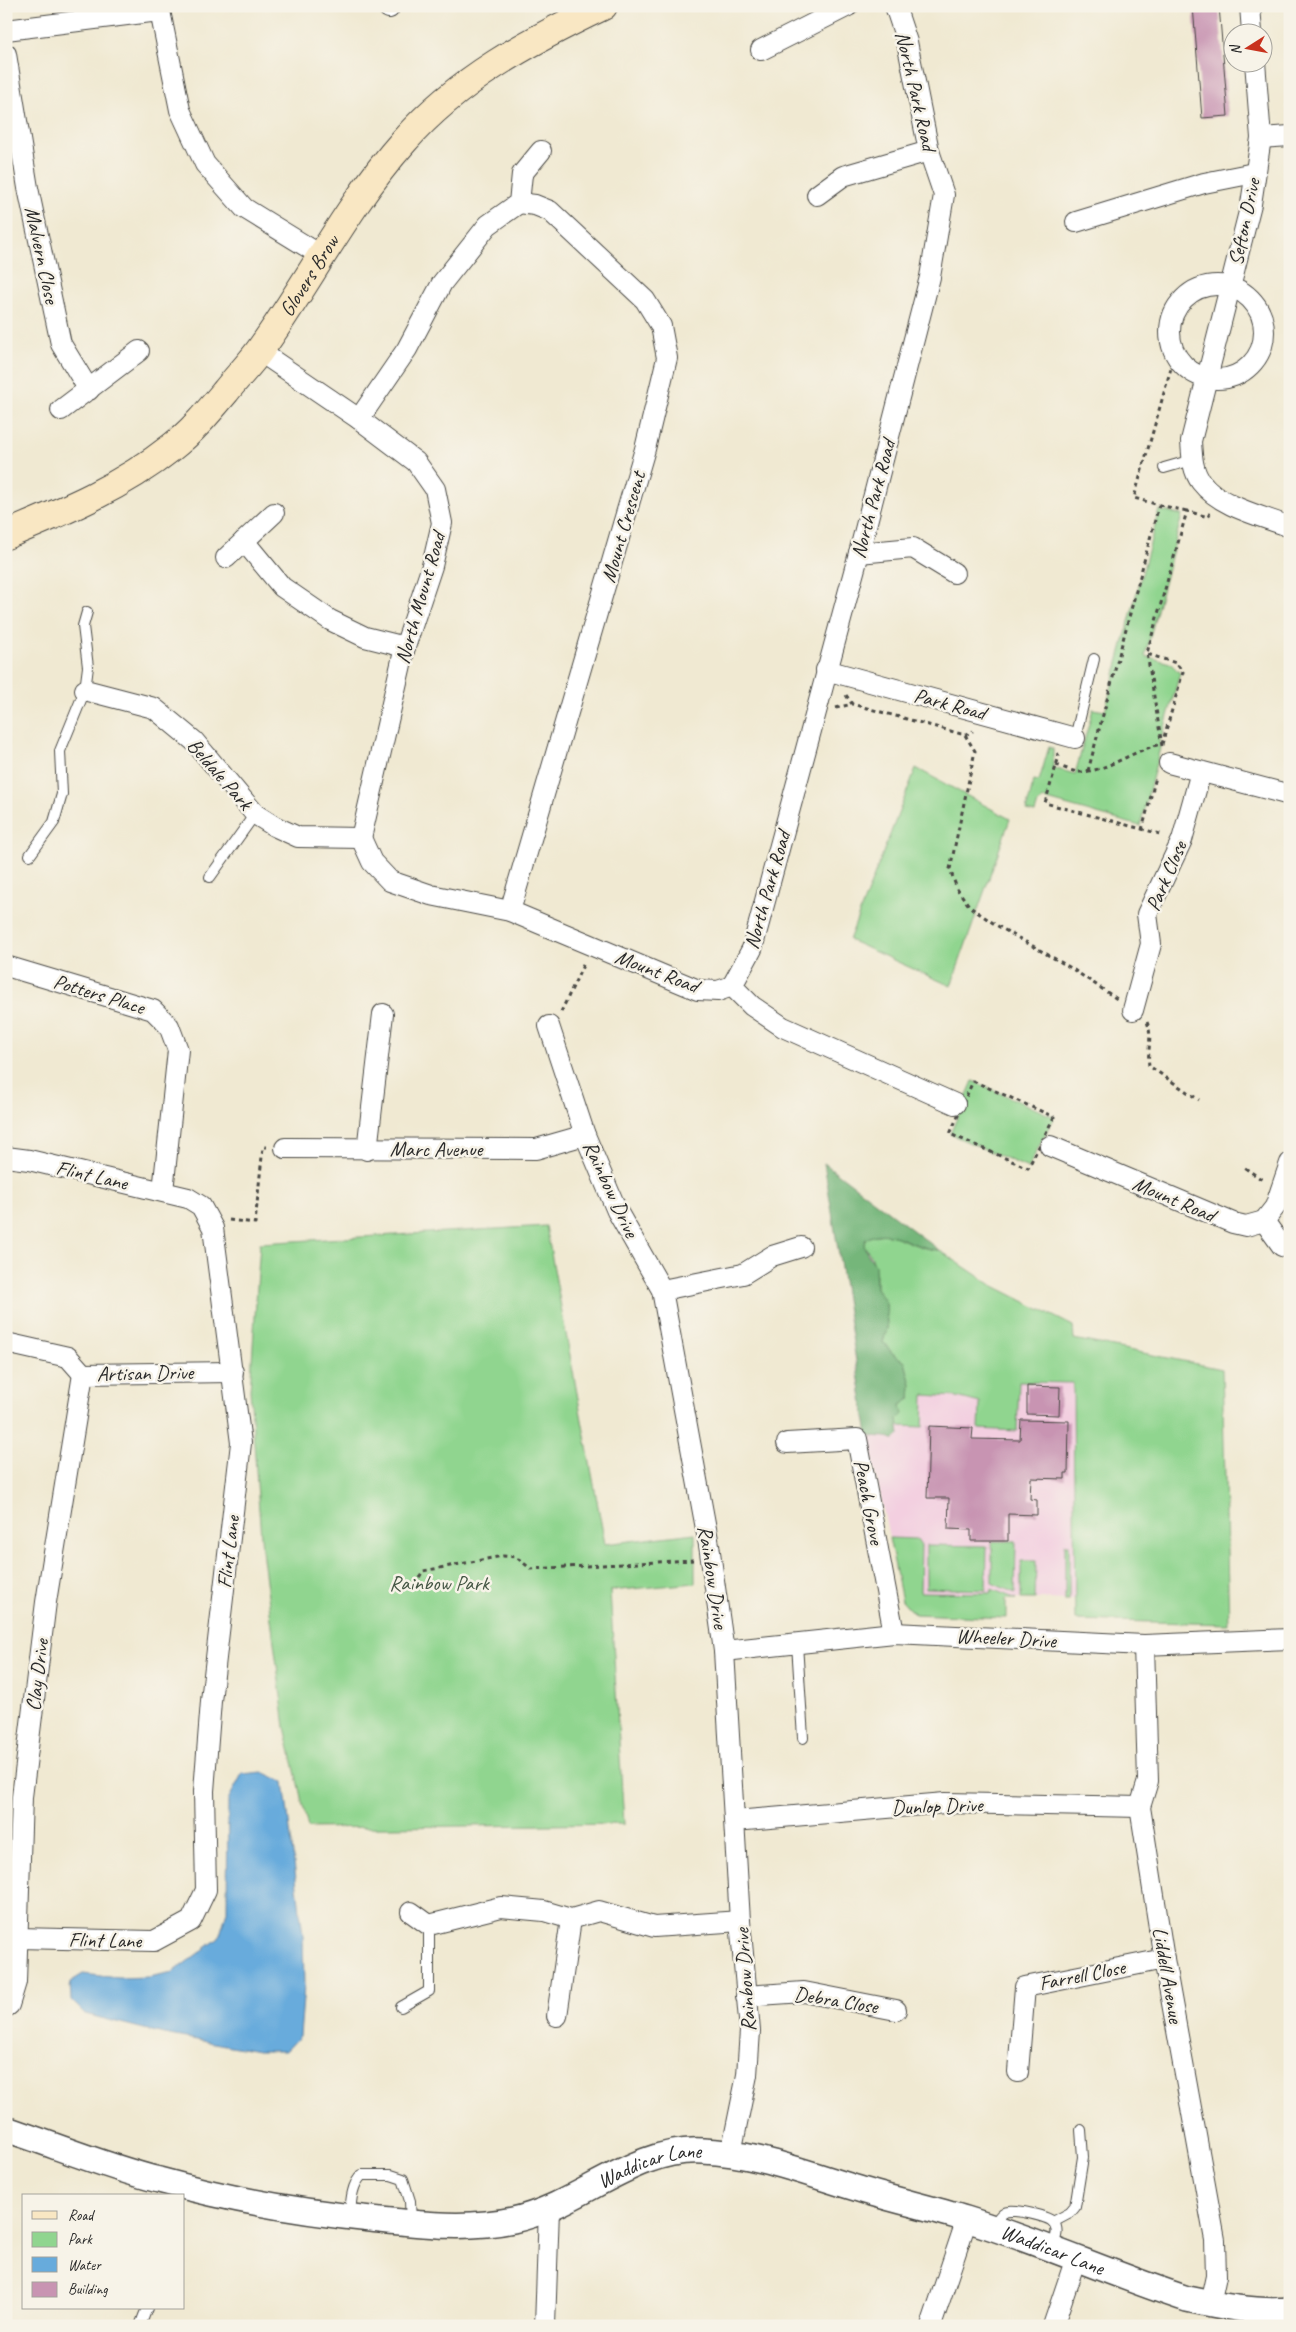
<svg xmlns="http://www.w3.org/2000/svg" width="1296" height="2332" font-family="Caveat,sans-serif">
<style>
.built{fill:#f3cfe0}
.green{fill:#90d58f;stroke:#5e805d}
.forest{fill:#74b67a;stroke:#507052}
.water{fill:#67abdc;stroke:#496b84}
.building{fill:#c894b2}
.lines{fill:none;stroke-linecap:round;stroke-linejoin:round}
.service-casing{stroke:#494844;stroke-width:12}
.minor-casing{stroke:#494844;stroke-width:22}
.tertiary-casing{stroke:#494844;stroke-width:28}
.secondary-casing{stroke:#494844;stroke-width:30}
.path{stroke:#494844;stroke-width:3;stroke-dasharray:4 4;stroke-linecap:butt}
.service{stroke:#fff;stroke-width:10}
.minor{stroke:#fff;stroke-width:20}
.tertiary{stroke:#fff;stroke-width:25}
.secondary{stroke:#f9e7c3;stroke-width:28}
.labels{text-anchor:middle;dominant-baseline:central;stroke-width:5;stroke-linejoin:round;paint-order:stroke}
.street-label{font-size:21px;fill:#2b2b2b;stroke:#f7f3e8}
.park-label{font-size:21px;fill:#445644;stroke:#f7f3e8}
</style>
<rect width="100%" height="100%" fill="#f7f3e8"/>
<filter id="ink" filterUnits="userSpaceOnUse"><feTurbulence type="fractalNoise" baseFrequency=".02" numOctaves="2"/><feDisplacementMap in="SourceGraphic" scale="10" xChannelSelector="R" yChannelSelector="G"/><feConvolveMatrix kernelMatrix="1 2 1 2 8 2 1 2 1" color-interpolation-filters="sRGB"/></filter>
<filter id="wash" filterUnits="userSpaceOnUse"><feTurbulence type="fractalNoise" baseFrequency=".0096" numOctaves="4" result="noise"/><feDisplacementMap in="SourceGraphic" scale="20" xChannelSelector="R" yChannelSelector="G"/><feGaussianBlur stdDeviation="1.12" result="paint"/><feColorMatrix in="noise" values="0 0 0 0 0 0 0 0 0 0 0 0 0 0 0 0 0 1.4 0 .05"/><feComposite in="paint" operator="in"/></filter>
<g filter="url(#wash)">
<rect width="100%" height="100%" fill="#f0e9d2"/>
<path class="built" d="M824,1163l115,87 51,34 83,42 2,274 -69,-2v20l-84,-3 -8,-1 -12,-13 -39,-190z"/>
<g class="green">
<path d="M1159,510l23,5 -37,141 25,7 10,10 -17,61 -4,6 1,8 -20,78 -96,-27 -6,4 -3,10 -9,-2 8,-31 5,1 10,-34 4,2v19l22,6 18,-65 12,2z"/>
<path d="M916,768l94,51 -59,167 -102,-46z"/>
<path d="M973,1081l81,36 -26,51 -78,-34z"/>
<path d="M546,1226l59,318 90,-11v50l-85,8 14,233 -316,4 -23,-101 -23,-177 -12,-160 10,-147z"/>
<path d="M886,1234c18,4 34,16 53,16l51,34 83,42 1,13 148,30 7,255 -154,-4 -2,-237 -54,-1 -2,49 -38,-2 1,-26 -23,-6 -33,-2 -1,32 -24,-1 -1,-7 4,-8 -1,-6 9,-6 1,-14 -6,-23 -13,-9 -9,-11 4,-13 -1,-26 -10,-15v-13l-4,-17 -8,-13 1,-5 5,-4z"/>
<path d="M889,1538l28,1 4,6 -1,47 71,1 1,-4 24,10h-10v19l-92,-4 -12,-13z"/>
<path d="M992,1541h24l-1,52 -23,-10z"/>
<rect x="1065" y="1544" width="4" height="56"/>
<path d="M926,1545l61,1 -1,44 -60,-2z"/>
<path d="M1021,1561h15l-1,38h-14z"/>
</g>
<path class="forest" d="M824,1163l115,87c-25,0 -51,-27 -74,-10l-1,5 3,8 8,12 1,23 10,15 1,26 -4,13 9,11 13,9 6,23 -1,14 -9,6 2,9 -5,5 2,16 -6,5c-6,-5 -17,-2 -26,-5z"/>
<path class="water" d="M263,1772l21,10 19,153 1,51 -4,50 -14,15h-28l-94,-17 -79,-20 -14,-14 -1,-18 13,-8 36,4 29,-1 25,-5 46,-34 8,-27 1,-111 14,-26z"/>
<g id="blocks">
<g class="building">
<path d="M1193,6h26l9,110 -26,2z"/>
<path d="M1027,1386l33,1 -1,28 -32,-1z"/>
<path d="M1021,1420l48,1 -1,52h-3v6l-34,-1 -1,21 7,1v15l-29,-1v27h-37v-11l-23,-1 1,-31h-22l2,-72 44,2 -1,11 48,1z"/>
</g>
</g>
</g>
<g filter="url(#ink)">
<use href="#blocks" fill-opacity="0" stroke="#494844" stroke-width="1"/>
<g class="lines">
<defs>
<g id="service">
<path d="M1164,468l28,-8"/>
<path d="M1075,738l19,-79"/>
<path d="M30,855l24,-33 8,-28 -2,-43 25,-61 3,-23 -5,-41 4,-14"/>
<path d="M210,877l45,-63"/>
<path d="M797,1644l6,94"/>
<path d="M401,2007l28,-16v-66"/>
<path d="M350,2216c1,-13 1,-31 12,-41h29l12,4 7,22 1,22"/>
<path d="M1053,2222l17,-9 5,-6 8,-50 -2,-27"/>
<path d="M992,2227c4,-5 7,-12 13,-15 7,-4 44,4 49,11 6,8 0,19 -2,27"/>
<path d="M140,2326l7,-18"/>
</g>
<g id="minor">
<path d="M159,6l21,104 25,54 39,44 78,48"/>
<path d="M1250,6l2,26"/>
<path d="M389,8l1,-2"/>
<path d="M6,30l153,-19"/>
<path d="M761,50l87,-44"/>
<path d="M6,54l22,134 33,156 28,46"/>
<path d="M1255,62l6,76 -10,66 -60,237c1,14 1,29 10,41 19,25 61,34 89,45"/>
<path d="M1261,138l29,-2"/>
<path d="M817,195l26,-19 86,-25"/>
<path d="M1076,222l128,-39 50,-10"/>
<circle cx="1217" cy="332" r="47"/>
<path d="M259,351l100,68 57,43 19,27 7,34 -10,43 -27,81 -44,191"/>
<path d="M61,410l78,-59"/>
<path d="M359,419l48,-70 35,-66 46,-58 31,-22 3,-29 19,-23"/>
<path d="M244,541l38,46 48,33 35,17 40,10"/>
<path d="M859,553l54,-5 41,25"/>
<path d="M226,558l48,-45"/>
<path d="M826,670l249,68"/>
<path d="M85,690l69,18 40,33 61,73 19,12 24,11 63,1"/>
<path d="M1169,763l121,32"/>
<path d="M361,838l11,24 18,19 41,14 79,16 188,79 20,1 14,-5 20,20 31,21 172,77"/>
<path d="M510,911l135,-462 22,-91 -6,-32 -16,-26 -95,-89 -15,-6 -16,-2"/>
<path d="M6,966l147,44 16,16 9,24 -15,141"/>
<path d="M732,986l20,-37 107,-396 71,-276 14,-82 -15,-44 -22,-109 -12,-36"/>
<path d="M1133,1010l18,-66 -4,-30 35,-74 19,-68"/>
<path d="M549,1026l36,109 32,76 45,79 47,255 15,106 16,270 10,110 -3,44 -16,78"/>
<path d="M1050,1146l183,77 13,3 18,-5"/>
<path d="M285,1148l251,1 49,-14"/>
<path d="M367,1150l16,-136"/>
<path d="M6,1157l23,3 159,38 13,8 12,22 28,215 -30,258 -7,90 2,99 -15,31 -37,20 -137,-3"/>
<path d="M1264,1221l11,-14 15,-44"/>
<path d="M1264,1221l18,25 8,3"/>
<path d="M662,1290l81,-16 29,-18 29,-9"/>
<path d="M6,1343l62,14 15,17"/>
<path d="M83,1374l150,-2"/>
<path d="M787,1443l70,-4 37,194"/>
<path d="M1144,1645l4,136 -8,26 24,152 51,281 1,36 -6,28"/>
<path d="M724,1651l170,-18 250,12 146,-6"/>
<path d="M735,1821l210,-18 195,4"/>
<path d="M411,1912l18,13 72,-18 43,4 27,8 28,-8 55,16 86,-6"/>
<path d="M746,1996l58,-4 92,18"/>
<path d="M6,2007l3,-2 7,-23 6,-185 24,-195 37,-228"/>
<path d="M557,2016l14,-97"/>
<path d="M1018,2072l7,-85 139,-28"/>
<path d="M545,2326l4,-117"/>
<path d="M931,2326l36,-107"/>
<path d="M1053,2326l23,-68"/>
</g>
<g id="tertiary">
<path id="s1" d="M6,2129c51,17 101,38 153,51 69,19 141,32 212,39 48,5 95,11 142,1 66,-14 120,-73 190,-69 53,2 105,23 156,38 35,11 72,19 107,30 75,23 147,56 221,80 33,7 69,14 103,11"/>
</g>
<g id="secondary">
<path id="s2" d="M6,535c58,-24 116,-48 166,-88 20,-15 38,-37 54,-56 11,-14 24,-27 34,-41 49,-68 88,-146 144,-209 54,-62 126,-100 199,-135"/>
</g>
</defs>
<use href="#service" class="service-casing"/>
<use href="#minor" class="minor-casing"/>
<use href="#tertiary" class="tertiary-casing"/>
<use href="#secondary" class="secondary-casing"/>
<g class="path">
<path d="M1159,505l28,6"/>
<path d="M846,695l6,9 113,31 8,-4"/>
<path d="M836,708l16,-4"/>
<path d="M965,735l10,16 -25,118 7,20 13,18 26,18 75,43 46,31"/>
<path d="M1162,746l-15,-93 40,-142 21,6 2,-4"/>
<path d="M1057,753l2,3 -14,47 119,32"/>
<path d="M1056,765c7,2 15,6 22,7 28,1 56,-23 84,-28l21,-72 -7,-9 -29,-9"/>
<path d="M1088,771l71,-266 -25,-7 41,-144"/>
<path d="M1142,830l14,-53"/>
<path d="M561,1012l23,-49"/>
<path d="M1147,1022c6,14 0,29 2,44l50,34"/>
<path d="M973,1081l81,36 -26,51 -78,-34z"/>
<path d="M1245,1168l19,13"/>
<path d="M229,1220l26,3 8,-76h4"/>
<path d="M415,1584l8,-13 80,-15 13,1 15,12 162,-9"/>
</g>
<use href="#service" class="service"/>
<use href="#minor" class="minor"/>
<use href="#tertiary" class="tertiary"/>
<use href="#secondary" class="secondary"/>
</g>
</g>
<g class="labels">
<g class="street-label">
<text transform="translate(916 91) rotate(77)">North Park Road</text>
<text transform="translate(1244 222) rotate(-78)">Sefton Drive</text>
<text transform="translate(42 255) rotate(78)">Malvern Close</text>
<text stroke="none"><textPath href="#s2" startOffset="409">Glovers Brow</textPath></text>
<text transform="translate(873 499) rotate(-75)">North Park Road</text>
<text transform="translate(623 527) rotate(-74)">Mount Crescent</text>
<text transform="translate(420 598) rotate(-74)">North Mount Road</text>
<text transform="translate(950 704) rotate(15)">Park Road</text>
<text transform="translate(220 774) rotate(49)">Beldale Park</text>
<text transform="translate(1166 876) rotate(-67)">Park Close</text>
<text transform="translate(767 890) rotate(-74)">North Park Road</text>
<text transform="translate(657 971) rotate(21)">Mount Road</text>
<text transform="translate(99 994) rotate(17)">Potters Place</text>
<text x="436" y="1149">Marc Avenue</text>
<text transform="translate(92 1175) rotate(13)">Flint Lane</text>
<text transform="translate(611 1189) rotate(65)">Rainbow Drive</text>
<text transform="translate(1174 1199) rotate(23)">Mount Road</text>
<text transform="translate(145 1373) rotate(-1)">Artisan Drive</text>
<text transform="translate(869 1502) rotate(79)">Peach Grove</text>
<text transform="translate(228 1552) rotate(-83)">Flint Lane</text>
<text transform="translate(713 1577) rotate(81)">Rainbow Drive</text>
<text transform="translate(1006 1638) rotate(3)">Wheeler Drive</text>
<text transform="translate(37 1675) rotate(-83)">Clay Drive</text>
<text transform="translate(937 1806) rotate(-2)">Dunlop Drive</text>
<text transform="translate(105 1940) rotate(1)">Flint Lane</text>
<text transform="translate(1082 1975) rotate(-11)">Farrell Close</text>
<text transform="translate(1168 1975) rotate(80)">Liddell Avenue</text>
<text transform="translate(745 1980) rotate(-94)">Rainbow Drive</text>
<text transform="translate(836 2000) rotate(9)">Debra Close</text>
<text stroke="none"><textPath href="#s1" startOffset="668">Waddicar Lane</textPath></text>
<text stroke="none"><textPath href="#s1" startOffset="1088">Waddicar Lane</textPath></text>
</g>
<g class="park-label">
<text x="439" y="1583">Rainbow Park</text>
</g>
</g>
<rect width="1296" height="2332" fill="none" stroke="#f7f3e8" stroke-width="25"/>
<rect x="22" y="2194" width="162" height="115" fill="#f7f3e8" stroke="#a5a39c"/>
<rect x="32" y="2211" width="25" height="8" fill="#f9e7c3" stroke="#a5a39c"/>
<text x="68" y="2220" font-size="15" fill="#2b2b2b">Road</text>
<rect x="32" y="2232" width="25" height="15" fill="#90d58f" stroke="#a5a39c"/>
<text x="68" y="2244" font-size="15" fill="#2b2b2b">Park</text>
<rect x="32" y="2257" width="25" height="15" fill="#67abdc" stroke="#a5a39c"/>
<text x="68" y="2270" font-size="15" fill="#2b2b2b">Water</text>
<rect x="32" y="2282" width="25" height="15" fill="#c894b2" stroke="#a5a39c"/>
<text x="68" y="2294" font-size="15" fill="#2b2b2b">Building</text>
<g transform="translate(1248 48) rotate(259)"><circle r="24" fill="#f7f3e8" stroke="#a5a39c"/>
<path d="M0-4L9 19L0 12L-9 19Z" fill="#c8321e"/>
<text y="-8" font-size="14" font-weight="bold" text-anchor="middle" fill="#2b2b2b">N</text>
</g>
</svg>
